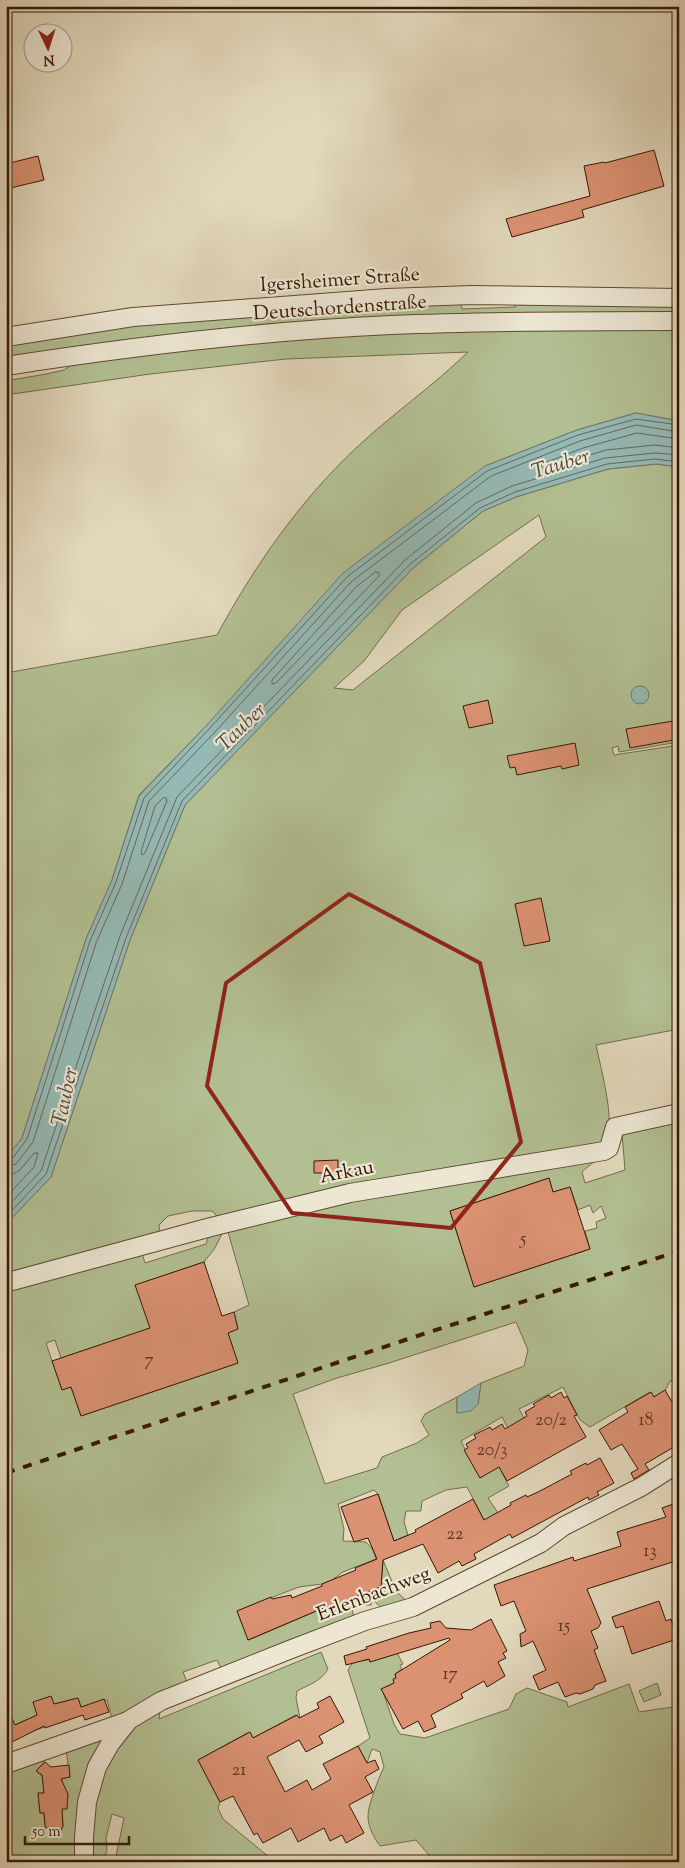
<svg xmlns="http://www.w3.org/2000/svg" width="685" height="1868" font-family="'Sorts Mill Goudy',serif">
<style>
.green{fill:#b2bf92;stroke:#746c4a;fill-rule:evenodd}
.water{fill:#95b9b5;stroke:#6f796e}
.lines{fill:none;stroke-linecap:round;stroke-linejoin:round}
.shore{stroke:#65685c;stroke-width:1}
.building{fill:#db9273;stroke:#351803}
.minor-casing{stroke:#604831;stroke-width:20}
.minor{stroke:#ece6d3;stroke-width:18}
.rail{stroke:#351803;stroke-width:4;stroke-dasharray:9 9;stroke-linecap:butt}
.marked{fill:none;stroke:#8f2418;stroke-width:4;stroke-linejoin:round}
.labels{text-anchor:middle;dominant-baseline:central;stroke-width:4.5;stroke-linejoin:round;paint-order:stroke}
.number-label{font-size:18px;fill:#5e361f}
.street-label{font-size:20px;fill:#351803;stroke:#ece6d3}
.water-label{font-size:21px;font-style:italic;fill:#524838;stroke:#ece6d3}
</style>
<rect width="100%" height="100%" fill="#e2d8bc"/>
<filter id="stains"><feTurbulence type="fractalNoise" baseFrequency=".004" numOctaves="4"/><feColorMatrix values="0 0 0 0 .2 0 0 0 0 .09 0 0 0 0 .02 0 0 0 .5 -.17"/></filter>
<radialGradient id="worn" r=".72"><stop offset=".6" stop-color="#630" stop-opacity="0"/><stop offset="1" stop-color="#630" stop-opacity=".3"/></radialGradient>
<g class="green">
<path d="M387,298l285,6 -4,3 11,1v113l-43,-8 -59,17 -92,36 -278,259 -68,70 -27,85 -26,59 -64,199 -16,20v-485l211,-38c37,-68 81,-132 138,-186 36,-34 77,-62 113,-97l-182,7 -136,15 -144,21v-14l40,-7 18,-4 24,-16 -82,12v-29zM461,303l53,1 2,3 -54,2z"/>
<path d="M656,464l23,3v275l-60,10 -1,-6 -6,2 2,7 65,-10v284l-83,16c5,25 22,83 8,106 -5,8 -16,15 -22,21l3,11 40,-13 -3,-37 57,-12v259l-9,1 -5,10 -11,6 -4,-5 -60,35 -10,-7 -17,-33 -44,22 5,9 -4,33 -18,-34 -41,24 16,32 22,-6 10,19 -21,12 10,15 -5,24 -26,-50 -21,3 -24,11 -1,10h-15l-2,11 4,13 -14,6 -16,-47 -4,-4 -36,14 6,25 -1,12 23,1 7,8 3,9 -33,13 -11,8 -10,4 -23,3 -62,24 12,29 79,-34 1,2 10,-4 13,5 4,16 -131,51 -8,-16 -34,12 7,18 -29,12 -2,17 162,-67 7,17c-8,13 -18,15 -31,22l-1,7 4,20 -1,1 -3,-4 -43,23 -4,-6 -51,28 22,42 -2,6 5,11 52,43h-108l-9,-3 -43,2 9,-43 -12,-4 -6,24 1,11 -3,13h-89l-9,-4v-94l38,-13v11l-8,9 9,7 -2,4 1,11 -6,1 2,19h4l1,15 3,-1 5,7h5l5,-8 -1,-17 5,-1 -1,-7 2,-5 -1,-4 -4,-2 -1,-12 8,-1 -5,-34 49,-17 -7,-26 -26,7 -3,-9 -24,6 -9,23 -12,4 -5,-12 -13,6 -9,-3v-498l45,-47 79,-237 55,-135 228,-237 70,-57 33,-14 92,-28zM539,515l7,22 -193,153 -19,-2 30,-27 38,-51zM549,1178l4,14 17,-5 8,23 12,-5 3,8 8,-7 5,12 -10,4 1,6 -12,3 5,18 -116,38 -24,-76zM192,1211h20l13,13 -14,3 -5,17 -61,19 -5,-16 20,-12 -1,-10 9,-9zM226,1225l23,80 -15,7 4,17 -10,4 10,30 -157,53 -10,-29 -9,3 -16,-47 9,-3 6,18 89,-30 -14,-43 68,-23 11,-14zM516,1322l12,28 -4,16 -43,17 -3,21 -21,9v-16l-32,17 -4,7 8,14 -12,8 -35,14 -5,11 -52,16 -32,-90 44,-16 52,-15z"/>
<path d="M383,1560l13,31 17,16 -25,7 -16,-15 -1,6h-10l-3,-9 23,-10 -3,-9 4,-2z"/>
<path d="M360,1651l3,10 34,-8 6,11 -3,1 2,4 -7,5 1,4 -2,2v3l-12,6 12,35 6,10 25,4 84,-29 7,-15 11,-6 40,14 1,5 61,-23 10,28 40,-6v156h-253l3,-7 -13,-15 -36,6c-6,-8 -12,-19 -12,-30 0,-11 11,-39 16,-49l-4,-15 -8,-3 -5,14 -9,-17 12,-8 -22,-68z"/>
<path d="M657,1683l4,12 -17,7 -5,-11z"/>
</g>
<g class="water">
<path d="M636,413l43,8v46l-23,-3 -48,5 -92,28 -33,14 -70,57 -228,237 -55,135 -79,237 -45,47v-66l16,-20 64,-199 26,-59 27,-84 68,-71 136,-152 142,-107 92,-36z"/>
<circle cx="640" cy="695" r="9"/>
<path d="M481,1383l-3,21 -7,7 -14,2v-16z"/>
</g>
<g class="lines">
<g class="shore">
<path d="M679,439l-42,-6 -54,15 -41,16 -1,2 3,3 62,-19 49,-5 24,3"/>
<path d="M376,572l3,1v3l-103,107 -4,1v-4l84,-93z"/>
<path d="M166,798l1,3 -22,52 -3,2 -1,-3 14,-46 8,-8z"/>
<path d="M6,1161l6,-2 15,-20 63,-198 26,-59 28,-84 66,-70 137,-151 140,-106 91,-36 58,-16 43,6"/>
<path d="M6,1167l10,-3 17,-22 63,-199 26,-59 27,-83 66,-69 136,-150 140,-106 89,-35 56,-16 43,7"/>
<path d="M6,1175l7,-1 7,-4 14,-17h4l-4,14 -28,30"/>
<path d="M6,1208l35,-37 79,-235 57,-139 228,-237 71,-57 36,-17 93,-28 50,-5 24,2"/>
<path d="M6,1217l40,-43 80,-236 56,-137 227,-236 71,-57 35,-16 92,-28 48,-5 24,3"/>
</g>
</g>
<g class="building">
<path d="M654,150l10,36 -82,24 2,7 -72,20 -6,-18 84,-23 -6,-30 20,-4 1,1z"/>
<path d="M38,156l6,24 -38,9v-25z"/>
<path d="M488,700l5,23 -24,5 -6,-22z"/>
<path d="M679,720v19l-49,9 -4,-19z"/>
<path d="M575,743l4,22 -17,4 -1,-3 -44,9 -2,-8 -5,1 -3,-12z"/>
<path d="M541,898l9,43 -26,5 -9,-42z"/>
<path d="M338,1160v13h-24v-12z"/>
<path d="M549,1178l4,14 17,-5 20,62 -116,38 -24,-76z"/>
<path d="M204,1262l18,54 12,-4 4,17 -10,4 10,30 -157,53 -10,-29 -9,3 -10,-29 98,-33 -15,-43z"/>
<path d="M665,1390l7,12 7,-4v46l-34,20 4,6 -15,9 -3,-6 7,-4 -16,-25 -11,6 -12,-20 29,-18 -3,-5 26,-15 3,5z"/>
<path d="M561,1392l3,6 3,-2 10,19 -3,1 12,21 -79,44 -8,-14 -19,11 -16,-28 4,-2 -2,-4 10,-6 -2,-3 16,-8 2,3 10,-6 3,5 22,-13 -2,-4 10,-6 -2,-2 16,-9 2,3z"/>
<path d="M600,1458l14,25 -17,9 2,3 -10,5 -1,-3 -76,41 -2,-4 -36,20 2,5 -14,7 -3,-5 -21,12 -15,-29 -40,16 -2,27 -24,9 -5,13 -13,-5 -10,4 -1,-2 -80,34 -11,-29 34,-14 1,2 19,-4 1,3 30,-12v-2l34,-14 -1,-2 22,-9 -9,-21 -14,4 -13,-35 37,-13 16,47 22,-9 -1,-2 58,-31 11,21 27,-15 -1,-2 16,-8 1,2 13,-6 32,-17 -2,-3 16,-8 1,2z"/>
<path d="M679,1502v38l-5,2 5,18 -92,29 14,34 -3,5 -7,3 7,17 -4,2 12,31 -11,4 -2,4 -13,5 -4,-1 -11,4 -7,-15 -19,8 -6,-14 13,-6 -13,-29 -12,6 -1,-13 6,-3 -12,-30 -13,5 -7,-21 79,-28 1,4 47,-15 -4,-14 49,-15 -4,-9z"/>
<path d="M659,1601l7,20 5,-2 6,20 -45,15 -9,-28 -7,2 -4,-11z"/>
<path d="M491,1619l16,32 -4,2 3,5 -8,4 7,14 -18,11 -3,-6 -23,13 2,4 -32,17 5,12 -12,5 -6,-11 -15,8 -22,-40 13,-6 -1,-4 3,-1 -1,-4 55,-34 -1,-2 -79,24 -1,-3 -23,6 -2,-9 23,-7 -1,-2 43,-14 22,-5 -1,-5 10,-2 6,7 25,2z"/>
<path d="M51,1696l3,8 24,-6 3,9 23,-8 5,13 -24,8 -2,-5 -38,13 -1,-2 -38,19v-40l9,20 22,-10 -4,-13z"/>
<path d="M330,1696l14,26 -25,14 4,7 -17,9 -7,-12 -32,17 18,35 22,-12 5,10 19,-11 -8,-15 35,-18 9,17 8,-3 4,9 -14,8 8,15 -24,13 15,28 -18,10 -4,-8 -12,6 -6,-13 -26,14 -7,-14 -28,15 -6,-10 -3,2 -21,-39 -13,6 -22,-42 52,-28 3,6 44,-23 2,3 20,-10 -2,-5z"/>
<path d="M45,1762l6,5 18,-2 1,12 -9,2 7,15 -1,15h-5l1,17 -3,6 -4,2 -6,-1 -5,-8 -1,-12h-4l-2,-20h6l-2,-18 -6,-4z"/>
</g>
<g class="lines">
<defs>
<g id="minor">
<path d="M6,337l127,-20 254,-19 85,-3 207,3"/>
<path d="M6,366c128,-20 256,-35 385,-41 96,-4 192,-4 288,-4"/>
<path d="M12,1281l199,-54 139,-34 254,-42 5,-3 6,-21 64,-14"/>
<path d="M6,1764l122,-43"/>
<path d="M84,1862v-25l3,-35 10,-35 13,-23 19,-24 32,-19 128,-51 76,-29 48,-14 128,-64 23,-17 77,-39 38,-24"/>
</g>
</defs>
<use href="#minor" class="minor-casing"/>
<use href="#minor" class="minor"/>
<path class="rail" d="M6,1473l396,-132 277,-90"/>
</g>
<path class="marked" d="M349,894l131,69 41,179 -70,86 -159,-15 -85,-127 19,-103z"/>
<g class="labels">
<g class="number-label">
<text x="523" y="1240">5</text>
<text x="149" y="1361">7</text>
<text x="551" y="1421">20/2</text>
<text x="646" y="1421">18</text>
<text x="492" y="1451">20/3</text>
<text x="455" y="1535">22</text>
<text x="650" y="1552">13</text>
<text x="564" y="1627">15</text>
<text x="450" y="1675">17</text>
<text x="239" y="1771">21</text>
</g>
<g class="street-label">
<text transform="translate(340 281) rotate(-4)">Igersheimer Straße</text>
<text transform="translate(340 309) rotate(-4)">Deutschordenstraße</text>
<text transform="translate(347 1173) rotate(-11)">Arkau</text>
<text transform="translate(374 1595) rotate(-21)">Erlenbachweg</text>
</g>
<g class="water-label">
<text transform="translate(561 465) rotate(-17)">Tauber</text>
<text transform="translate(242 728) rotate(-44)">Tauber</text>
<text transform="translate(66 1097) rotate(-78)">Tauber</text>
</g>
</g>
<rect width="685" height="1868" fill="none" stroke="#e2d8bc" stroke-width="25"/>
<rect x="8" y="8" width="670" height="1853" fill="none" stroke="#351803" stroke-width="2.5"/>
<rect x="12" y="12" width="660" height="1843" fill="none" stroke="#351803"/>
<g transform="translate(48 48) rotate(176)"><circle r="24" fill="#ece6d3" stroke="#a39480"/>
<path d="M0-4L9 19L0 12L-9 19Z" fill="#8f2418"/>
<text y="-8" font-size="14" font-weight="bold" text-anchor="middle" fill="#351803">N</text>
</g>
<path d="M25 1836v8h104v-8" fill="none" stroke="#351803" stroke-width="2.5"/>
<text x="32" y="1836" font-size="15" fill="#351803" stroke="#ece6d3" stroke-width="4" paint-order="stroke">50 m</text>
<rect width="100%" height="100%" filter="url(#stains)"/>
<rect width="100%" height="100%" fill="url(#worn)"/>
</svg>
